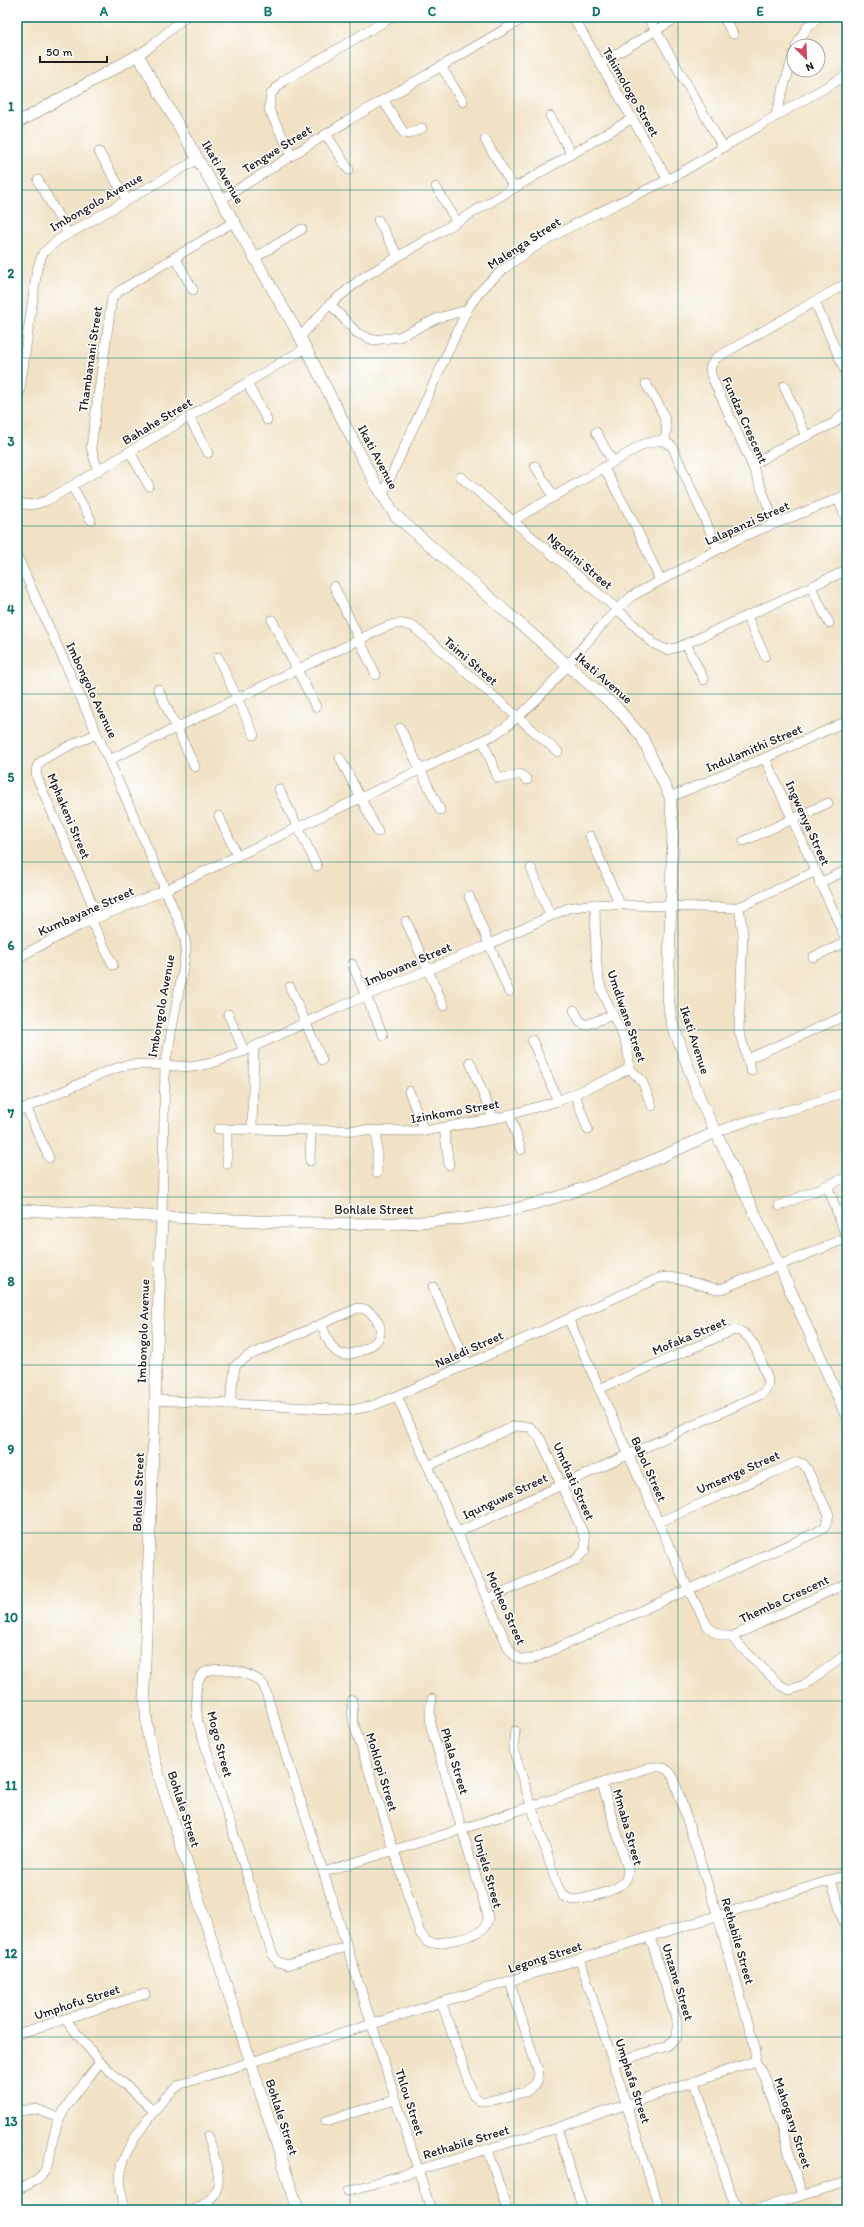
<svg xmlns="http://www.w3.org/2000/svg" width="864" height="2227" font-family="Itim,sans-serif">
<style>
.lines{fill:none;stroke-linecap:round;stroke-linejoin:round}
.minor-casing{stroke:#867f70;stroke-width:10}
.tertiary-casing{stroke:#867f70;stroke-width:12}
.minor{stroke:#fff;stroke-width:9}
.tertiary{stroke:#fff;stroke-width:11}
.grid{fill:none;stroke:#0f766e;stroke-width:1;stroke-opacity:0.55}
.labels{text-anchor:middle;dominant-baseline:central;stroke-width:3;stroke-linejoin:round;paint-order:stroke}
.street-label{font-size:13px;fill:#1c1c1c;stroke:#fff}
.neatline{fill:none;stroke:#0f766e;stroke-width:1.5}
.grid-label{font-size:13px;text-anchor:middle;font-weight:bold;fill:#0f766e}
</style>
<rect width="100%" height="100%" fill="#fff"/>
<filter id="ink" filterUnits="userSpaceOnUse"><feTurbulence type="fractalNoise" baseFrequency=".025" numOctaves="2"/><feDisplacementMap in="SourceGraphic" scale="8" xChannelSelector="R" yChannelSelector="G"/><feConvolveMatrix kernelMatrix="1 2 1 2 8 2 1 2 1" color-interpolation-filters="sRGB"/></filter>
<filter id="wash" filterUnits="userSpaceOnUse"><feTurbulence type="fractalNoise" baseFrequency=".012" numOctaves="4" result="noise"/><feDisplacementMap in="SourceGraphic" scale="16" xChannelSelector="R" yChannelSelector="G"/><feGaussianBlur stdDeviation="0.9" result="paint"/><feColorMatrix in="noise" values="0 0 0 0 0 0 0 0 0 0 0 0 0 0 0 0 0 1.4 0 .05"/><feComposite in="paint" operator="in"/></filter>
<g filter="url(#wash)">
<rect width="100%" height="100%" fill="#f1e2c5"/>
</g>
<g filter="url(#ink)">
<g class="lines">
<defs>
<g id="minor">
<path d="M573,17l95,163"/>
<path d="M648,17l75,130"/>
<path d="M723,17l10,17"/>
<path d="M796,46l11,-19 12,-10"/>
<path d="M138,55l12,-8 35,-30"/>
<path d="M600,64l78,-47"/>
<path d="M441,66l22,36"/>
<path d="M383,100l21,33 4,1 14,-6"/>
<path d="M550,116l21,37"/>
<path d="M775,117l19,-64"/>
<path d="M326,134l23,36"/>
<path d="M485,140l29,48"/>
<path d="M99,152l28,48"/>
<path d="M292,155l-21,-41 -2,-6 2,-14 12,-13 109,-64"/>
<path d="M38,180l30,54"/>
<path d="M436,187l21,35"/>
<path d="M222,199l127,-79 177,-103"/>
<path d="M378,220l20,36"/>
<path d="M175,257l18,33"/>
<path d="M256,257l46,-28"/>
<path d="M815,302l32,73"/>
<path d="M330,304l27,29 16,7 26,-3 39,-19 29,-8c36,-61 138,-99 200,-130 20,-10 40,-23 60,-35 40,-24 80,-47 120,-70"/>
<path d="M300,337l30,-33 32,-26 269,-159"/>
<path d="M247,383l20,37"/>
<path d="M646,384c11,19 25,34 19,57"/>
<path d="M784,386l22,50"/>
<path d="M17,410l20,-141 6,-16 15,-13 140,-81"/>
<path d="M189,417l19,36"/>
<path d="M596,432l17,30"/>
<path d="M130,452l19,34"/>
<path d="M752,465l31,-18 51,-24 13,-13"/>
<path d="M535,466l19,31"/>
<path d="M604,468l31,57 25,55"/>
<path d="M98,471l-7,-24 21,-149 7,-7 116,-70"/>
<path d="M461,477l156,132 37,35 13,6 12,-3 168,-77"/>
<path d="M72,486l19,34"/>
<path d="M382,496l85,-186"/>
<path d="M838,499l9,22"/>
<path d="M17,503l15,2 14,-4 260,-153"/>
<path d="M512,521l132,-77 17,-4 11,6 46,103"/>
<path d="M775,523l-23,-58 -41,-90 -1,-8 6,-9 131,-75"/>
<path d="M17,556l115,256 45,105 8,22 1,9 -3,21 -18,97 -3,151"/>
<path d="M334,586l42,89"/>
<path d="M811,587l18,36"/>
<path d="M747,617l18,39"/>
<path d="M272,620l44,87"/>
<path d="M686,644l18,36"/>
<path d="M218,657l36,78"/>
<path d="M158,689l37,78"/>
<path d="M400,728l40,82"/>
<path d="M97,734c-12,5 -54,22 -59,31 -3,5 -2,10 0,15l60,137"/>
<path d="M483,741l15,37h5l17,-4 7,6"/>
<path d="M340,758l38,74"/>
<path d="M765,758l82,184"/>
<path d="M109,760l250,-120c17,-8 38,-24 56,-12l143,124"/>
<path d="M279,789l38,77"/>
<path d="M670,797l95,-39 82,-37"/>
<path d="M219,816l18,40"/>
<path d="M590,836l30,69"/>
<path d="M744,841l84,-38"/>
<path d="M531,868l19,47"/>
<path d="M819,883l28,-13"/>
<path d="M469,896l40,96"/>
<path d="M595,904c1,27 -1,54 5,80 7,28 31,54 29,84"/>
<path d="M739,907l4,26 -4,98 12,40"/>
<path d="M91,920l22,45"/>
<path d="M406,921l38,85"/>
<path d="M813,957l34,-15"/>
<path d="M17,958l63,-33 85,-35 329,-155c58,-38 88,-97 138,-139l107,-58 108,-43"/>
<path d="M352,964l31,71"/>
<path d="M290,987l32,73"/>
<path d="M574,1010l6,11 5,4 28,-10"/>
<path d="M228,1014l16,37"/>
<path d="M532,1040l26,61"/>
<path d="M747,1059l100,-44"/>
<path d="M470,1062l23,56"/>
<path d="M629,1068l13,13 10,25"/>
<path d="M409,1091l15,40"/>
<path d="M575,1095l13,35"/>
<path d="M26,1107l23,51"/>
<path d="M17,1112l88,-40 21,-7 21,-1 45,3 20,-4 35,-13 90,-42 146,-61 85,-39 27,-4 139,4 12,-4 68,-32"/>
<path d="M510,1114l11,36"/>
<path d="M444,1128l5,37"/>
<path d="M218,1129l206,2 78,-14 56,-16 58,-25 13,-8"/>
<path d="M252,1129l2,-82"/>
<path d="M377,1132v41"/>
<path d="M716,1132c42,-17 89,-23 131,-41"/>
<path d="M310,1161l1,-30"/>
<path d="M227,1164v-35"/>
<path d="M828,1187l19,52"/>
<path d="M779,1206l68,-29"/>
<path d="M433,1287l34,76"/>
<path d="M569,1320l119,269 20,38 10,7 13,3 49,48 10,5 14,-5 43,-31"/>
<path d="M397,1396l112,253c7,11 14,12 26,9l282,-126 8,-5 4,-12 -22,-46 -4,-5 -6,-2 -138,60"/>
<path d="M155,1400l196,10 21,-4 25,-10 262,-118c21,-4 41,10 62,11l126,-51"/>
<path d="M230,1405l5,-39 13,-10 110,-48c13,0 26,16 21,29 -4,10 -25,17 -35,18 -14,-3 -17,-19 -23,-31"/>
<path d="M428,1466l87,-40 15,1 10,11 45,99v13l-9,10 -89,39"/>
<path d="M458,1532l302,-137c8,-5 9,-10 7,-19 -7,-15 -14,-46 -33,-46l-135,59"/>
<path d="M731,1637l116,-54"/>
<path d="M352,1700l1,21 67,212 7,9c10,4 50,-6 57,-14 3,-4 4,-7 4,-12l-57,-189 -1,-17 2,-11"/>
<path d="M515,1731l-2,18 44,136 6,11 10,4c12,-1 45,-9 52,-19 4,-6 3,-12 1,-18l-24,-79"/>
<path d="M324,1872l138,-43 186,-61c13,-3 20,-1 26,11l44,138 38,134 -1,10"/>
<path d="M831,1880l16,53"/>
<path d="M346,1947l-59,18 -9,-3 -6,-9 -74,-230c-1,-12 -5,-35 2,-46 10,-16 56,-5 64,9l167,524"/>
<path d="M580,1959l80,251"/>
<path d="M442,2004l31,91 7,6h9l36,-9 11,-8 3,-10 -29,-92"/>
<path d="M65,2019l35,43 53,48"/>
<path d="M17,2034l128,-40"/>
<path d="M755,2061l11,18 36,116"/>
<path d="M613,2063l54,-17 10,-9v-15l-27,-85"/>
<path d="M695,2082l36,113c6,12 12,16 26,14l90,-27"/>
<path d="M17,2111l19,-2 24,9"/>
<path d="M326,2121l69,-21"/>
<path d="M557,2128l26,82"/>
<path d="M488,2149l19,61"/>
<path d="M17,2189c45,-14 26,-38 43,-71 9,-19 28,-39 40,-56"/>
<path d="M349,2191l208,-63 198,-67"/>
<path d="M124,2210c-1,-14 -6,-30 -3,-43 5,-21 41,-71 60,-83l666,-209"/>
<path d="M191,2210c41,-13 26,-44 17,-74"/>
</g>
<g id="tertiary">
<path d="M17,123l121,-68 162,282 75,146 20,32 223,194 24,28 28,60 3,32 -5,168 3,23 29,79 80,168 67,150"/>
<path d="M17,1210c80,4 160,7 240,11 82,3 163,7 244,-9 75,-16 145,-48 215,-80"/>
<path d="M162,1217l-18,470 4,49 12,43 138,431"/>
</g>
</defs>
<use href="#minor" class="minor-casing"/>
<use href="#tertiary" class="tertiary-casing"/>
<use href="#minor" class="minor"/>
<use href="#tertiary" class="tertiary"/>
</g>
</g>
<path class="grid" d="M186,17v2193M350,17v2193M514,17v2193M678,17v2193M17,190h830M17,358h830M17,526h830M17,694h830M17,862h830M17,1030h830M17,1197h830M17,1365h830M17,1533h830M17,1701h830M17,1869h830M17,2037h830"/>
<g class="labels">
<g class="street-label">
<text transform="translate(631 92) rotate(60)">Tshimologo Street</text>
<text transform="translate(277 149) rotate(-32)">Tengwe Street</text>
<text transform="translate(223 172) rotate(60)">Ikati Avenue</text>
<text transform="translate(96 202) rotate(-30)">Imbongolo Avenue</text>
<text transform="translate(524 243) rotate(-33)">Malenga Street</text>
<text transform="translate(90 359) rotate(-82)">Thambanani Street</text>
<text transform="translate(745 420) rotate(66)">Fundza Crescent</text>
<text transform="translate(157 421) rotate(-31)">Bahahe Street</text>
<text transform="translate(378 457) rotate(62)">Ikati Avenue</text>
<text transform="translate(747 523) rotate(-24)">Lalapanzi Street</text>
<text transform="translate(580 561) rotate(40)">Ngodini Street</text>
<text transform="translate(471 661) rotate(41)">Tsimi Street</text>
<text transform="translate(604 678) rotate(41)">Ikati Avenue</text>
<text transform="translate(92 690) rotate(65)">Imbongolo Avenue</text>
<text transform="translate(754 748) rotate(-23)">Indulamithi Street</text>
<text transform="translate(69 816) rotate(67)">Mphakeni Street</text>
<text transform="translate(808 823) rotate(66)">Ingwenya Street</text>
<text transform="translate(86 911) rotate(-24)">Kumbayane Street</text>
<text transform="translate(408 964) rotate(-23)">Imbovane Street</text>
<text transform="translate(161 1006) rotate(-80)">Imbongolo Avenue</text>
<text transform="translate(627 1016) rotate(71)">Umdlwane Street</text>
<text transform="translate(695 1040) rotate(72)">Ikati Avenue</text>
<text transform="translate(455 1111) rotate(-10)">Izinkomo Street</text>
<text x="374" y="1209">Bohlale Street</text>
<text transform="translate(143 1331) rotate(-88)">Imbongolo Avenue</text>
<text transform="translate(689 1336) rotate(-23)">Mofaka Street</text>
<text transform="translate(469 1349) rotate(-24)">Naledi Street</text>
<text transform="translate(649 1469) rotate(66)">Babol Street</text>
<text transform="translate(738 1472) rotate(-24)">Umsenge Street</text>
<text transform="translate(574 1481) rotate(66)">Umthati Street</text>
<text transform="translate(138 1492) rotate(-88)">Bohlale Street</text>
<text transform="translate(505 1496) rotate(-25)">Iqunguwe Street</text>
<text transform="translate(784 1599) rotate(-25)">Themba Crescent</text>
<text transform="translate(506 1608) rotate(66)">Motheo Street</text>
<text transform="translate(220 1744) rotate(75)">Mogo Street</text>
<text transform="translate(455 1761) rotate(73)">Phala Street</text>
<text transform="translate(382 1772) rotate(73)">Mohlopi Street</text>
<text transform="translate(184 1809) rotate(72)">Bohlale Street</text>
<text transform="translate(628 1827) rotate(74)">Mmaba Street</text>
<text transform="translate(488 1871) rotate(74)">Umjele Street</text>
<text transform="translate(738 1941) rotate(74)">Rethabile Street</text>
<text transform="translate(545 1957) rotate(-18)">Legong Street</text>
<text transform="translate(678 1982) rotate(73)">Unzane Street</text>
<text transform="translate(77 2002) rotate(-18)">Umphofu Street</text>
<text transform="translate(633 2081) rotate(72)">Umphafa Street</text>
<text transform="translate(410 2102) rotate(72)">Thlou Street</text>
<text transform="translate(282 2117) rotate(72)">Bohlale Street</text>
<text transform="translate(793 2123) rotate(72)">Mahogany Street</text>
<text transform="translate(466 2142) rotate(-17)">Rethabile Street</text>
</g>
</g>
<rect width="864" height="2227" fill="none" stroke="#fff" stroke-width="44"/>
<g transform="translate(806 58) rotate(156)"><circle r="19" fill="#ffffff" stroke="#a4a4a4"/>
<path d="M0-3L7 15L0 10L-7 15Z" fill="#d1495b"/>
<text y="-6" font-size="11" font-weight="bold" text-anchor="middle" fill="#1c1c1c">N</text>
</g>
<path d="M40 56v6h67v-6" fill="none" stroke="#1c1c1c" stroke-width="2"/>
<text x="46" y="56" font-size="12" fill="#1c1c1c" stroke="#ffffff" stroke-width="3" paint-order="stroke">50 m</text>
<rect x="22" y="22" width="820" height="2183" class="neatline"/>
<g class="grid-label">
<text x="104" y="16">A</text>
<text x="268" y="16">B</text>
<text x="432" y="16">C</text>
<text x="596" y="16">D</text>
<text x="760" y="16">E</text>
<text x="11" y="111">1</text>
<text x="11" y="278">2</text>
<text x="11" y="446">3</text>
<text x="11" y="614">4</text>
<text x="11" y="782">5</text>
<text x="11" y="950">6</text>
<text x="11" y="1118">7</text>
<text x="11" y="1286">8</text>
<text x="11" y="1454">9</text>
<text x="11" y="1622">10</text>
<text x="11" y="1790">11</text>
<text x="11" y="1958">12</text>
<text x="11" y="2126">13</text>
</g>
</svg>
